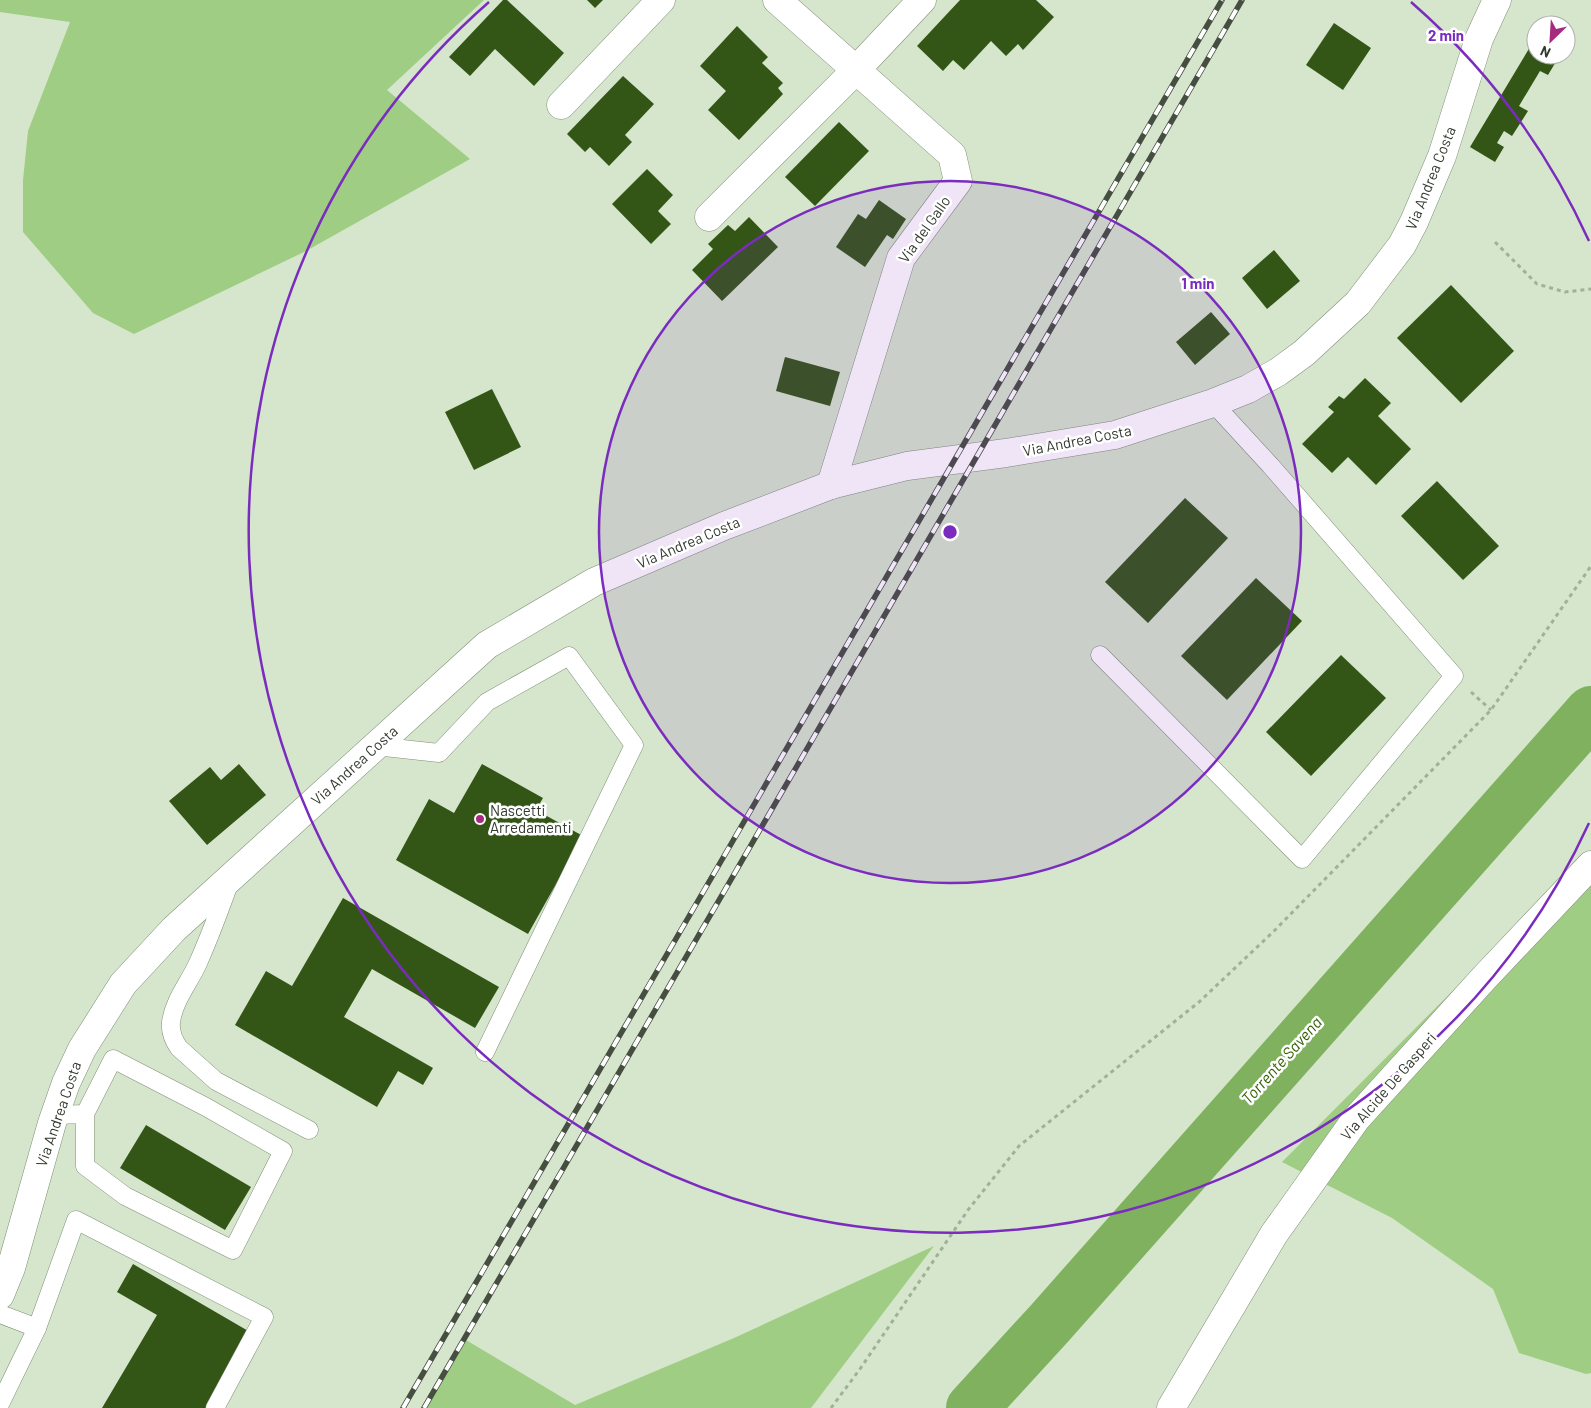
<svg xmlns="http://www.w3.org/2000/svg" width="1591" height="1408" font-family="Barlow,sans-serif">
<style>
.green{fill:#a0cd84}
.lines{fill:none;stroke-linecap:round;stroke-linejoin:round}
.river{stroke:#7fb15e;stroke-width:52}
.building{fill:#335617}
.service-casing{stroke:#819078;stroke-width:19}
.minor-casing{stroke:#819078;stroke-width:29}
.secondary-casing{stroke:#819078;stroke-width:29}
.primary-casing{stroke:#819078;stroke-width:29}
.path{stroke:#a2b09b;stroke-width:3;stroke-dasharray:4 4;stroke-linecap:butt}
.service{stroke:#fff;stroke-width:18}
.minor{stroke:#fff;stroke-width:28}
.secondary{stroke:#fff;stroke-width:28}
.primary{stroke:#fff;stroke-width:28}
.rail-casing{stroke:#464e41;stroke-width:5.5}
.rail{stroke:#fff;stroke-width:4;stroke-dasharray:11;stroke-linecap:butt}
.ring{fill:none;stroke:#7b2cbf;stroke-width:2.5}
.poi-dot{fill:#a62b7e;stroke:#fff;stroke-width:2}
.labels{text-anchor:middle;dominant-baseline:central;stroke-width:5;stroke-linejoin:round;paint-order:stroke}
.street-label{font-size:15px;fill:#32392e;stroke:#fff}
.poi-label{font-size:15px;fill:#32392e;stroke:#fff;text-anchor:start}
.water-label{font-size:16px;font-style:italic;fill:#346106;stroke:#fff}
.centre{fill:#7b2cbf;stroke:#fff;stroke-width:2.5}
.ring-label{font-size:15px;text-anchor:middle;font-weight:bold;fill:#7b2cbf;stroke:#fff;stroke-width:5;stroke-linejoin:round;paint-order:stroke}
</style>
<rect width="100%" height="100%" fill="#d5e6cc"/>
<g class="green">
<path d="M0,0h484l-97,90 83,69 -164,92 -172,83 -41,-21 -70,-81v-52l5,-49 42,-109 -70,-10z"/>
<path d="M1591,852v521l-5,1 -67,-21 -26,-64 -101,-71 -110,-56z"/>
<path d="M934,1246l-123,162h-384l39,-68 109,65 159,-67z"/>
</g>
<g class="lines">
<path class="river" d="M972,1408l77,-84 542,-612"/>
</g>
<g class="building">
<path d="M503,0h4l57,53 -30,33 -39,-37 -25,27 -21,-19z"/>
<path d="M587,0h16l-8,8z"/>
<path d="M960,0h76l18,17 -31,33 -5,-6 -12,12 -15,-15 -27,29 -11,-10 -10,11 -26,-25z"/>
<path d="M1334,23l37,25 -28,42 -37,-25z"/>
<path d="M737,26l31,31 -6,6 21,20 -5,5 5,6 -44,46 -31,-30 18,-19 -26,-25z"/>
<path d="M1566,28l8,5 -8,13z"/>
<path d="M1536,37v18h24l-12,20 -8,-4 -21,35 9,5 -16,25 -8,-5 -7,12 7,4 -9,15 -25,-15z"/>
<path d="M623,76l31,28 -29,31 7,7 -23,24 -19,-19 -5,5 -18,-18z"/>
<path d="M839,122l30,29 -54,55 -30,-29z"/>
<path d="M647,169l26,26 -15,16 13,13 -20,20 -39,-40z"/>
<path d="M879,200l27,19 -13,20 -6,-4 -22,32 -29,-20 22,-33 8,5z"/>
<path d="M749,217l29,30 -56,54 -30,-31 21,-21 -5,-5 20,-19 7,6z"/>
<path d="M1274,250l26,31 -33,28 -25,-31z"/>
<path d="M1451,285l63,66 -53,52 -64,-65z"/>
<path d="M1211,312l19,22 -35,31 -19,-23z"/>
<path d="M785,357l55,15 -10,34 -54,-15z"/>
<path d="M1365,378l26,25 -13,13 33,33 -35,36 -28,-28 -16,16 -30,-29 32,-32 -6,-5 11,-11 5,3z"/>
<path d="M492,389l29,58 -47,23 -29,-58z"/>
<path d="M1437,481l62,65 -36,34 -62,-64z"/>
<path d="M1185,498l43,40 -80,85 -43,-41z"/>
<path d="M1256,578l46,43 -75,79 -46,-44z"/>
<path d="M1341,655l45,43 -75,78 -45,-44z"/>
<path d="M239,764l27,31 -59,50 -38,-44 41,-34 11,13z"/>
<path d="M482,764l61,34 -7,12 47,26 -55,98 -132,-74 33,-61 25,14z"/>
<path d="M343,898l156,89 -24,41 -103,-59 -28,48 89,51 -10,17 -25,-14 -21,36 -142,-82 31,-54 26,15z"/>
<path d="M146,1125l105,62 -26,43 -105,-62z"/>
<path d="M133,1264l117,68 -44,76h-104l55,-93 -40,-23z"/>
</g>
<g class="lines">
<defs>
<g id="service">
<path d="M1100,655l202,204 152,-183 -184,-211 -57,-62"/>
<path d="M375,746l64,7 48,-51 82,-46 65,89 -149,307"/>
<path d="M230,881c-10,28 -20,55 -32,82 -9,20 -24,37 -27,59 -1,9 3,19 8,26l37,33 93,49"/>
<path d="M55,1115l30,-1 28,-55 93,48 77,44 -50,99 -108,-54 -40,-30v-52"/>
<path d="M0,1314l37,14"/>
<path d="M0,1404l37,-76 39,-108 188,97 -49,91"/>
</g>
<g id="minor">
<path d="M777,0l175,155 6,26 -57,77 -70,227"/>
<path d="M561,105l100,-105"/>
<path d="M709,217l146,-146 67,-71"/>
</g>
<path id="secondary" d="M0,1295l11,-27 41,-145 14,-40 16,-34 41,-65 51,-55 313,-284 107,-63 130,-56 107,-41 76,-19 99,-13 109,-18 98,-32 35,-14 30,-17 26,-19 54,-50 44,-58 12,-23 28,-66 37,-117 18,-39"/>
<path id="primary" d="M1171,1408l103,-174 82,-115 129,-142 106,-112"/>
</defs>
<use href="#service" class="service-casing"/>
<use href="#minor" class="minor-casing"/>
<use href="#secondary" class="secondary-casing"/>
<use href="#primary" class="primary-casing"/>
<g class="path">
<path d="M1495,242l42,42 28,8 26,-3"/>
<path d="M1471,692l20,18"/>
<path d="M831,1408l29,-39 108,-159 51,-64 180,-144 75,-71 217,-221 100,-144"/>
</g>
<use href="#service" class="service"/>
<use href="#minor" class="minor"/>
<use href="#secondary" class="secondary"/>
<use href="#primary" class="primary"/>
<defs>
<g id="rail">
<path d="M403,1408l819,-1408"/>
<path d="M424,1408l818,-1408"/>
</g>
</defs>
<use href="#rail" class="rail-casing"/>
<use href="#rail" class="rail"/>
</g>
<circle cx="950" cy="532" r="351" fill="#7b2cbf" fill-opacity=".12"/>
<g class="ring">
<circle cx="950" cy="532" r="351"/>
<path d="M1589 823A702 702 0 1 1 489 2M1411 2A702 702 0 0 1 1589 241"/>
</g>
<circle class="poi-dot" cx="480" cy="819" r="5"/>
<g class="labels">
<g class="street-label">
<text transform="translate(1430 178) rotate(-68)">Via Andrea Costa</text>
<text transform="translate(924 229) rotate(-55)">Via del Gallo</text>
<text transform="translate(1077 440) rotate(-11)">Via Andrea Costa</text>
<text transform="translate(688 542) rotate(-23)">Via Andrea Costa</text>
<text transform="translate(354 765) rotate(-42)">Via Andrea Costa</text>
<text transform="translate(1388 1086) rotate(-49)">Via Alcide De Gasperi</text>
<text transform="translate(58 1114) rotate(-71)">Via Andrea Costa</text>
</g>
<g class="poi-label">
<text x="490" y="810">Nascetti<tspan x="490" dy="17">Arredamenti</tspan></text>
</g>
<g class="water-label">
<text transform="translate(1281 1060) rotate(-48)">Torrente Savena</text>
</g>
</g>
<circle cx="950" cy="532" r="8" class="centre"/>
<g class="ring-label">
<text x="1446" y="41">2 min</text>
<text x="1198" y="289">1 min</text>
</g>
<g transform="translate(1551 40) rotate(205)"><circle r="24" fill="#ffffff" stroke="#adb0ab"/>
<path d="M0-4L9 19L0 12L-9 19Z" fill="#a62b7e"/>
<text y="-8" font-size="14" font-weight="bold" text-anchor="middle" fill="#32392e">N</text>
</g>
</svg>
